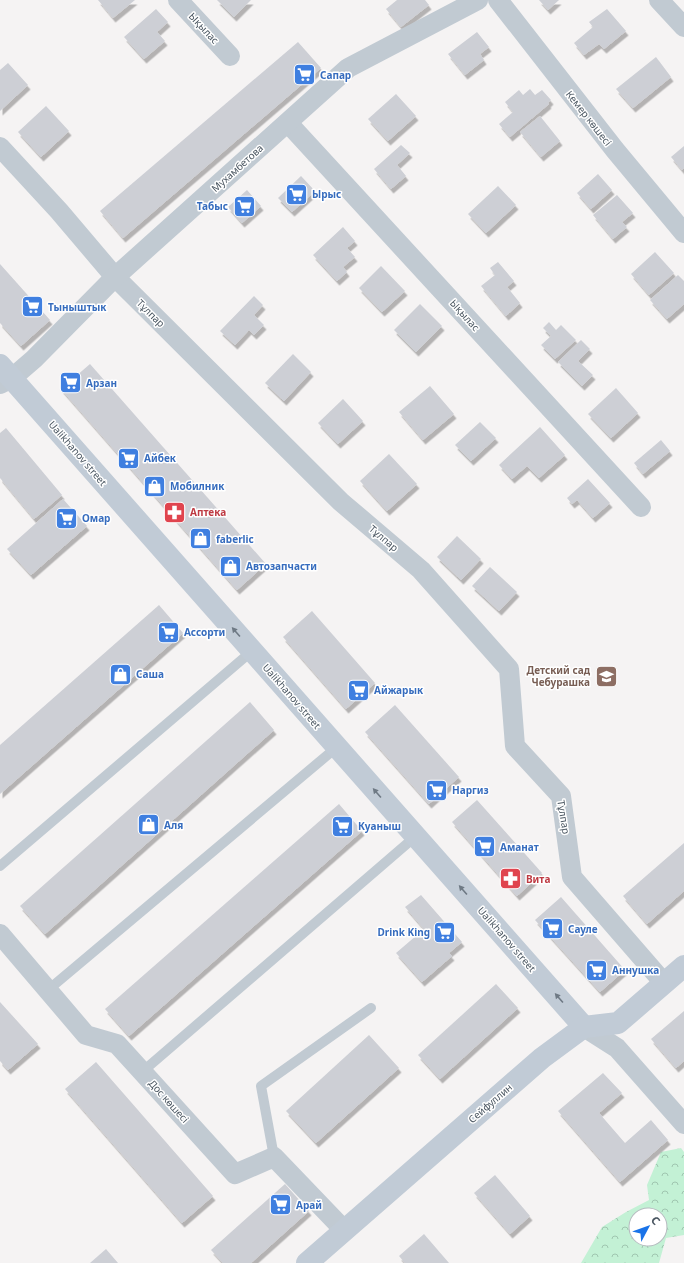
<svg xmlns="http://www.w3.org/2000/svg" width="684" height="1263" font-family="'Noto Sans',sans-serif">
<style>
.forest{fill:url(#forest-crowns);fill-rule:evenodd}
.building{fill:#cdcfd5;filter:url(#shadow)}
.lines{fill:none;stroke-linecap:round;stroke-linejoin:round}
.lane{stroke:#c1cad2;stroke-width:10}
.street{stroke:#c1cad2;stroke-width:20}
.secondary{stroke:#c1cbd6;stroke-width:22}
.oneway{fill:#6e7984}
.labels{text-anchor:middle;dominant-baseline:central;stroke-width:3;stroke-linejoin:round;paint-order:stroke}
.street-label{font-size:10px;fill:#4a5661;stroke:#fff}
.shop-label{font-size:10px;font-weight:bold;fill:#366cbe;stroke:#fff;text-anchor:start}
.health-label{font-size:10px;font-weight:bold;fill:#be3a42;stroke:#fff;text-anchor:start}
.education-label{font-size:10px;font-weight:bold;fill:#785e54;stroke:#fff;text-anchor:end}
</style>
<defs>
<pattern id="forest-crowns" width="20" height="18" patternUnits="userSpaceOnUse"><rect width="20" height="18" fill="#c3f1d5"/><path d="M2 6a3 3 0 1 1 6 0M12 15a3 3 0 1 1 6 0" fill="none" stroke="#a0c6b0"/></pattern>
<filter id="shadow"><feDropShadow dx="2.5" dy="4.5" stdDeviation="0" flood-color="#0004"/></filter>
</defs>
<rect width="100%" height="100%" fill="#f5f3f3"/>
<path class="forest" d="M681,1148l3,4v83l-18,3 -7,25h-78l21,-36 24,-15 23,-12 -2,-15 14,-33zM636,1215h24v24h-24z"/>
<g class="building">
<path d="M98,0h37l-22,18z"/>
<path d="M217,0h34l-17,17z"/>
<path d="M397,0h28l4,5 -28,22 -15,-18z"/>
<path d="M539,0h20l-11,10z"/>
<path d="M156,9l12,13 -11,10 8,9 -21,18 -20,-22z"/>
<path d="M607,9l19,22 -22,18 -5,-5 -15,11 -10,-12 19,-16 -4,-5z"/>
<path d="M477,32l12,15 -9,7 4,6 -19,15 -17,-21z"/>
<path d="M298,42l23,26 -198,170 -23,-27z"/>
<path d="M656,57l15,20 -38,31 -17,-19z"/>
<path d="M8,63l20,22 -28,26v-41z"/>
<path d="M530,89l5,6 7,-5 9,10 -3,3 1,1 -39,33 -11,-13 14,-12 -8,-10 14,-12 4,5z"/>
<path d="M396,94l20,22 -28,25 -20,-22z"/>
<path d="M46,106l23,25 -28,26 -23,-25z"/>
<path d="M540,116l20,25 -19,16 -21,-25z"/>
<path d="M401,145l9,8 -13,12 9,11 -15,13 -17,-20z"/>
<path d="M684,146v22l-2,2 -11,-13z"/>
<path d="M598,174l14,16 -21,19 -14,-16z"/>
<path d="M301,176l14,15 -23,21 -14,-14z"/>
<path d="M498,186l18,19 -30,28 -18,-19z"/>
<path d="M247,190l14,16 -19,17 -14,-16z"/>
<path d="M617,195l16,18 -11,9 5,5 -14,12 -20,-24z"/>
<path d="M343,227l12,14 -8,7 8,9 -12,10 4,5 -10,9 -24,-26z"/>
<path d="M655,252l19,21 -25,22 -18,-21z"/>
<path d="M498,262l16,19 -7,6 13,16 -14,13 -25,-30 14,-11 -5,-7z"/>
<path d="M0,264l50,56 -29,26 -21,-23z"/>
<path d="M381,266l24,25 -23,21 -23,-24z"/>
<path d="M678,275l6,6v23l-17,15 -17,-19z"/>
<path d="M254,296l9,9 -9,10 10,10 -10,10 -5,-5 -14,15 -15,-14z"/>
<path d="M420,304l22,22 -26,26 -22,-22z"/>
<path d="M549,322l7,8 5,-5 15,15 -21,19 -14,-14 10,-9 -8,-8z"/>
<path d="M581,340l9,9 -12,12 15,14 -11,11 -24,-24z"/>
<path d="M293,354l18,18 -27,29 -19,-18z"/>
<path d="M90,364l176,200 -29,26 -176,-201z"/>
<path d="M430,386l24,28 -31,26 -24,-28z"/>
<path d="M616,388l22,25 -27,25 -23,-24z"/>
<path d="M343,399l20,22 -25,23 -20,-21z"/>
<path d="M480,422l16,16 -25,23 -16,-16z"/>
<path d="M540,427l25,28 -26,23 -12,-12 -15,13 -13,-14z"/>
<path d="M6,428l56,67 -28,24 -34,-41v-45z"/>
<path d="M661,440l9,11 -27,23 -9,-11z"/>
<path d="M389,454l28,30 -30,27 -27,-30z"/>
<path d="M588,479l22,24 -17,15 -16,-18 -5,4 -5,-6z"/>
<path d="M63,499l24,27 -56,49 -24,-26z"/>
<path d="M457,536l24,23 -20,21 -24,-23z"/>
<path d="M490,567l27,25 -18,19 -27,-25z"/>
<path d="M159,605l24,28 -183,161v-49z"/>
<path d="M312,611l63,72 -29,26 -63,-72z"/>
<path d="M250,702l24,28 -229,204 -25,-28z"/>
<path d="M395,705l64,72 -30,27 -64,-72z"/>
<path d="M477,800l65,73 -25,23 -65,-74z"/>
<path d="M339,804l23,27 -233,205 -24,-27z"/>
<path d="M684,843v48l-37,33 -24,-28z"/>
<path d="M421,895l41,47 -13,11 3,3 -30,26 -26,-29 28,-24 -19,-22z"/>
<path d="M561,897l64,73 -25,22 -65,-72z"/>
<path d="M496,984l22,24 -78,71 -22,-24z"/>
<path d="M0,1002l38,42 -30,26 -8,-9z"/>
<path d="M684,1011v50l-8,7 -25,-29z"/>
<path d="M369,1035l30,33 -83,75 -30,-32z"/>
<path d="M96,1062l117,134 -31,27 -117,-134z"/>
<path d="M603,1073l19,20 -23,20 26,30 26,-23 17,20 -48,42 -62,-71z"/>
<path d="M495,1175l35,41 -20,18 -36,-41z"/>
<path d="M285,1184l24,27 -58,52h-28l-12,-13z"/>
<path d="M424,1234l25,29h-44l-6,-7z"/>
<path d="M106,1249l12,14h-28z"/>
</g>
<g class="lines">
<g class="lane">
<path d="M0,866l252,-215"/>
<path d="M48,990l289,-243"/>
<path d="M142,1072l274,-236"/>
<path d="M274,1157l-13,-71 110,-78"/>
</g>
<g class="street">
<path d="M178,0l52,56"/>
<path d="M498,0l117,150 69,83"/>
<path d="M659,0l25,27"/>
<path d="M288,123l353,384"/>
<path d="M0,147l59,64 56,66 226,225 80,68 88,99 6,77 46,50 11,81 92,106"/>
<path d="M0,384l12,-6 22,-19 81,-82 233,-209 130,-68"/>
<path d="M0,934l86,101 31,9 118,130 39,-17 70,73"/>
<path d="M584,1027l33,21 67,76"/>
</g>
<g class="secondary">
<path d="M0,365l584,662"/>
<path d="M307,1263l235,-205 42,-31 34,-4 66,-57"/>
</g>
</g>
<defs><path id="oneway-solid" d="M-6-.8H1V-3.2L6.5 0L1 3.2V.8H-6Z"/></defs>
<g class="oneway">
<use href="#oneway-solid" transform="translate(236 632) rotate(-131)"/>
<use href="#oneway-solid" transform="translate(377 793) rotate(-131)"/>
<use href="#oneway-solid" transform="translate(463 890) rotate(-131)"/>
<use href="#oneway-solid" transform="translate(559 998) rotate(-131)"/>
</g>
<defs>
<symbol id="supermarket-square" viewBox="-11 -11 22 22"><rect x="-9" y="-9" width="18" height="18" rx="4" fill="#3f7fe0" stroke="#fff"/><path d="M-6-5.5h2.5l.6 2H6L4.5 2H-2.5L-4.4-4H-6ZM-1.5 3.2a1.3 1.3 0 1 0 .1 0ZM3 3.2a1.3 1.3 0 1 0 .1 0Z" fill="#fff"/></symbol>
<symbol id="shop-square" viewBox="-11 -11 22 22"><rect x="-9" y="-9" width="18" height="18" rx="4" fill="#3f7fe0" stroke="#fff"/><path d="M-5-2.5h2.3a2.7 3.5 0 0 1 5.4 0H5L5.5 6h-11ZM-1.5-2.5h3a1.5 2.3 0 0 0-3 0Z" fill="#fff"/></symbol>
<symbol id="pharmacy-square" viewBox="-11 -11 22 22"><rect x="-9" y="-9" width="18" height="18" rx="4" fill="#e0444e" stroke="#fff"/><path d="M-2-6h4v4h4v4h-4v4h-4v-4h-4v-4h4Z" fill="#fff"/></symbol>
<symbol id="school-square" viewBox="-11 -11 22 22"><rect x="-9" y="-9" width="18" height="18" rx="4" fill="#8d6e63" stroke="#fff"/><path d="M0-5L7-2L0 1L-7-2ZM-4 1L0 2.5L4 1V4Q0 6-4 4Z" fill="#fff"/></symbol>
</defs>
<g fill-rule="evenodd">
<use href="#supermarket-square" x="292" y="62" width="25" height="25"/>
<use href="#supermarket-square" x="284" y="182" width="25" height="25"/>
<use href="#supermarket-square" x="232" y="194" width="25" height="25"/>
<use href="#supermarket-square" x="20" y="294" width="25" height="25"/>
<use href="#supermarket-square" x="58" y="370" width="25" height="25"/>
<use href="#supermarket-square" x="116" y="446" width="25" height="25"/>
<use href="#shop-square" x="142" y="474" width="25" height="25"/>
<use href="#pharmacy-square" x="162" y="500" width="25" height="25"/>
<use href="#supermarket-square" x="54" y="506" width="25" height="25"/>
<use href="#shop-square" x="188" y="526" width="25" height="25"/>
<use href="#shop-square" x="218" y="554" width="25" height="25"/>
<use href="#supermarket-square" x="156" y="620" width="25" height="25"/>
<use href="#shop-square" x="108" y="662" width="25" height="25"/>
<use href="#school-square" x="594" y="664" width="25" height="25"/>
<use href="#supermarket-square" x="346" y="678" width="25" height="25"/>
<use href="#supermarket-square" x="424" y="778" width="25" height="25"/>
<use href="#shop-square" x="136" y="812" width="25" height="25"/>
<use href="#supermarket-square" x="330" y="814" width="25" height="25"/>
<use href="#supermarket-square" x="472" y="834" width="25" height="25"/>
<use href="#pharmacy-square" x="498" y="866" width="25" height="25"/>
<use href="#supermarket-square" x="540" y="916" width="25" height="25"/>
<use href="#supermarket-square" x="432" y="920" width="25" height="25"/>
<use href="#supermarket-square" x="584" y="958" width="25" height="25"/>
<use href="#supermarket-square" x="268" y="1192" width="25" height="25"/>
</g>
<g class="labels">
<g class="street-label">
<text transform="translate(204 28) rotate(47)">Ықылас</text>
<text transform="translate(589 118) rotate(52)">Кемер көшесі</text>
<text transform="translate(237 168) rotate(-42)">Мухамбетова</text>
<text transform="translate(151 313) rotate(45)">Тұлпар</text>
<text transform="translate(465 315) rotate(48)">Ықылас</text>
<text transform="translate(78 453) rotate(49)">Ualikhanov street</text>
<text transform="translate(384 538) rotate(40)">Тұлпар</text>
<text transform="translate(292 696) rotate(49)">Ualikhanov street</text>
<text transform="translate(564 817) rotate(81)">Тұлпар</text>
<text transform="translate(507 939) rotate(49)">Ualikhanov street</text>
<text transform="translate(169 1101) rotate(48)">Дос көшесі</text>
<text transform="translate(490 1103) rotate(-41)">Сейфуллин</text>
</g>
<g class="shop-label">
<text x="320" y="75">Сапар</text>
<text x="312" y="194">Ырыс</text>
<text x="228" y="206" text-anchor="end">Табыс</text>
<text x="48" y="307">Тыныштык</text>
<text x="86" y="383">Арзан</text>
<text x="144" y="458">Айбек</text>
<text x="170" y="486">Мобилник</text>
<text x="82" y="518">Омар</text>
<text x="216" y="539">faberlic</text>
<text x="246" y="566">Автозапчасти</text>
<text x="184" y="632">Ассорти</text>
<text x="136" y="674">Саша</text>
<text x="374" y="690">Айжарык</text>
<text x="452" y="790">Наргиз</text>
<text x="164" y="825">Аля</text>
<text x="358" y="826">Куаныш</text>
<text x="500" y="847">Аманат</text>
<text x="568" y="929">Сауле</text>
<text x="430" y="932" text-anchor="end">Drink King</text>
<text x="612" y="970">Аннушка</text>
<text x="296" y="1205">Арай</text>
</g>
<g class="health-label">
<text x="190" y="512">Аптека</text>
<text x="526" y="879">Вита</text>
</g>
<g class="education-label">
<text x="590" y="670">Детский сад<tspan x="590" dy="12">Чебурашка</tspan></text>
</g>
</g>
<g transform="translate(648 1227) rotate(49)"><circle r="19" fill="#ffffff" stroke="#b7bbc0"/>
<path d="M0-3L7 15L0 10L-7 15Z" fill="#1a73e8"/>
<text y="-6" font-size="11" font-weight="bold" text-anchor="middle" fill="#4a5661">С</text>
</g>
</svg>
